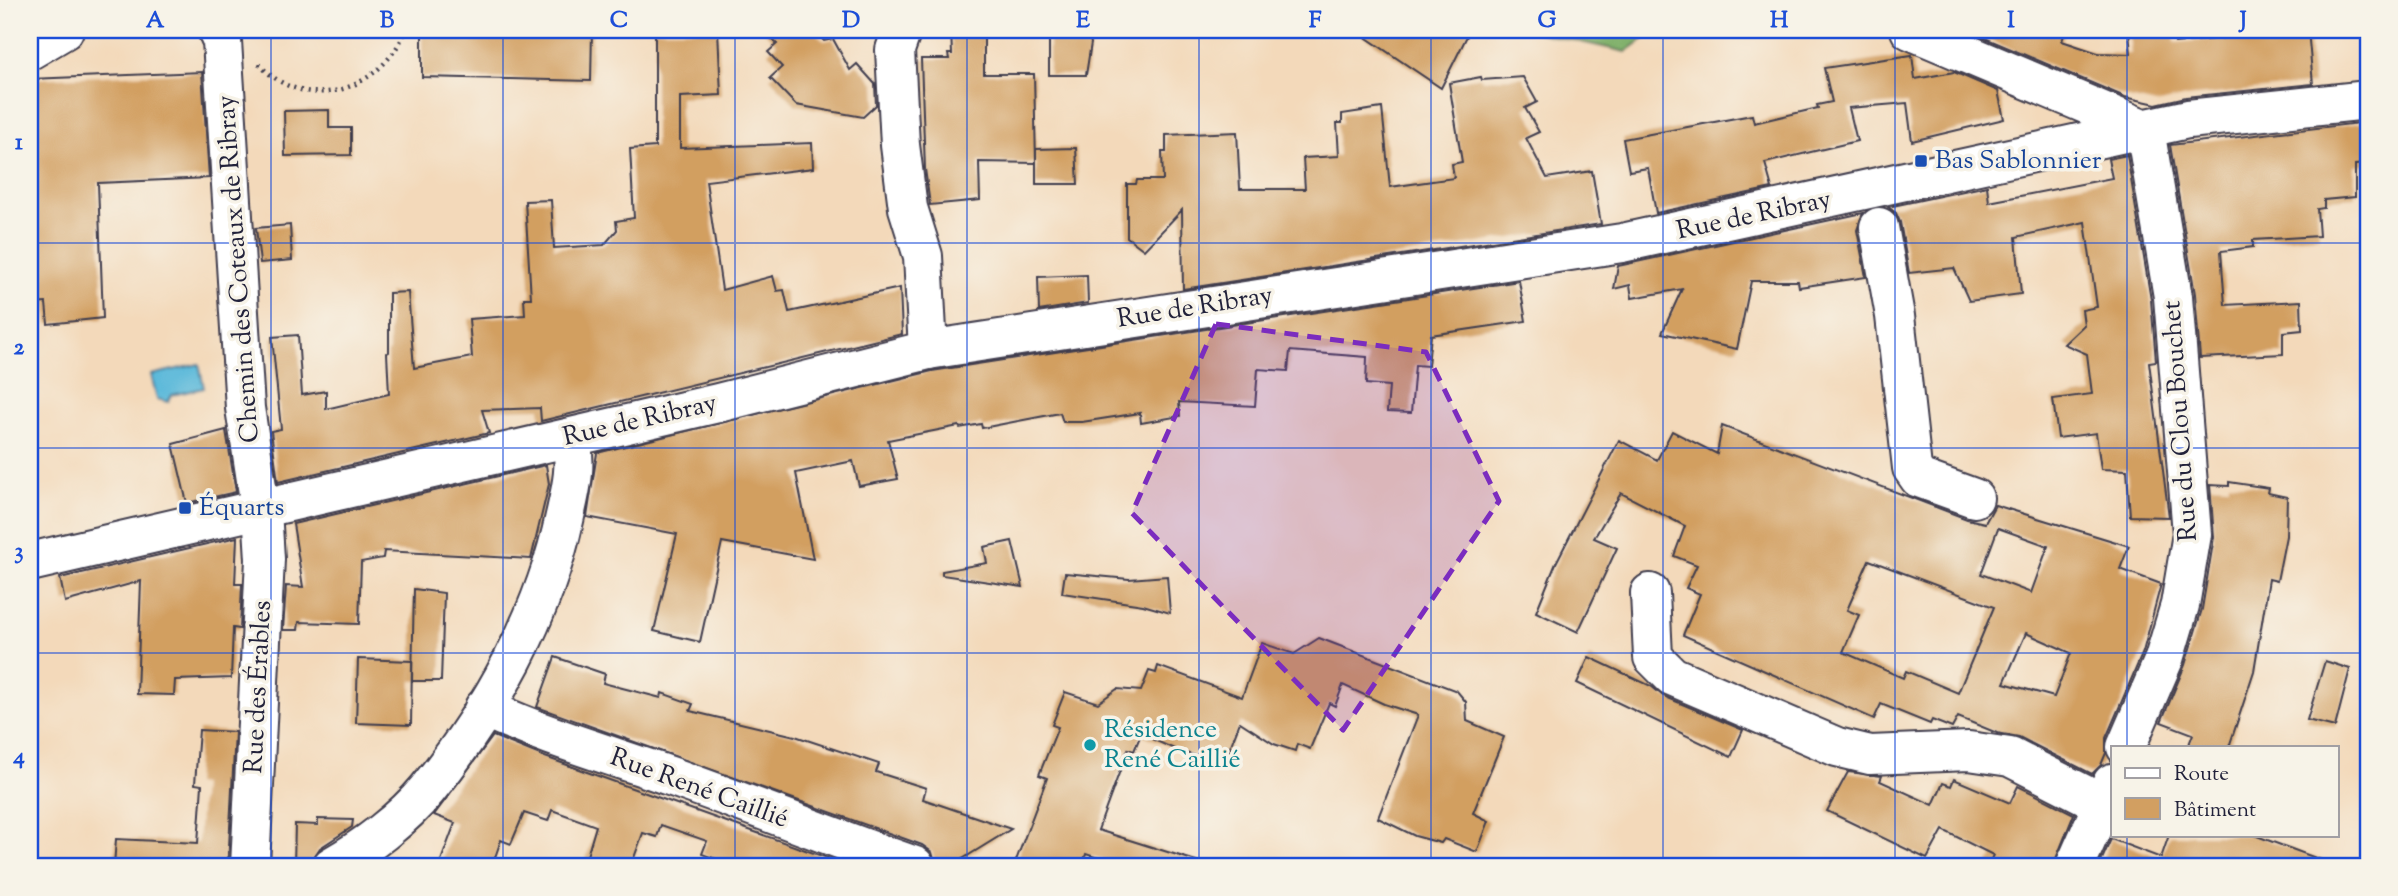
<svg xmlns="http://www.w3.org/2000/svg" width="2398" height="896" font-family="'Sorts Mill Goudy',serif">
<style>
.forest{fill:#80b06a;stroke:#516952;stroke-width:2}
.water{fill:#5bb9da;stroke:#3e6e8a;stroke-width:2}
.building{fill:#d29f61;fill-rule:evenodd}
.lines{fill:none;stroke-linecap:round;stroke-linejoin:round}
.minor-casing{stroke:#413d4e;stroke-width:42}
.path{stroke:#413d4e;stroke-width:4.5;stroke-dasharray:2 5;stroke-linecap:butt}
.minor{stroke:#fff;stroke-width:38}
.marked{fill:#7b2cbf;fill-opacity:0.2;stroke:#7b2cbf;stroke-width:5;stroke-dasharray:14 9;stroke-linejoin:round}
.grid{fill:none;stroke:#1d4ed8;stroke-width:2;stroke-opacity:0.55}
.transit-dot{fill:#1a4fb4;stroke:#f7f3e8;stroke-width:2.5}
.culture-dot{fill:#0f9aa8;stroke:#f7f3e8;stroke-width:2.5}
.labels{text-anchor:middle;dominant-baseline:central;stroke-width:7;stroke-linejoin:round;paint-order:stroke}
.transit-label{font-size:26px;fill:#164399;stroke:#f7f3e8;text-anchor:start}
.street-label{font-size:26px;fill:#22223b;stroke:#f7f3e8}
.culture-label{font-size:26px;fill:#0d838f;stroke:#f7f3e8;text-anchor:start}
.neatline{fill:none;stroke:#1d4ed8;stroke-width:2.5}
.grid-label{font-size:23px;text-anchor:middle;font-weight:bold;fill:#1d4ed8}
</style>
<rect width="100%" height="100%" fill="#f7f3e8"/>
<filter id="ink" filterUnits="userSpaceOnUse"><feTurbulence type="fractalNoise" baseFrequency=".0143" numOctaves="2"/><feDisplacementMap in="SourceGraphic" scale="14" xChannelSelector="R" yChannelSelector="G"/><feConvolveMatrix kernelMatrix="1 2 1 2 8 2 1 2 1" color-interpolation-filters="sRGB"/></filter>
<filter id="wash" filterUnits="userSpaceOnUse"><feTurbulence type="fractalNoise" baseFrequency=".00686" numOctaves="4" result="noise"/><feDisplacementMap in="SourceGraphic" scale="28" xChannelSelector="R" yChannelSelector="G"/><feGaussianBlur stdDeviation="1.57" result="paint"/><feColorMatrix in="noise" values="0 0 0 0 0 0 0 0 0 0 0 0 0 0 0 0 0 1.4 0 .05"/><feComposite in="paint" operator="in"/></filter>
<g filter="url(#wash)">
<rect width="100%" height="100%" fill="#f3d9ba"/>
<path class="forest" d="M1526,30h130l-30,22z"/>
<path class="water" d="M199,364l5,24 -32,7 -4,7 -11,-3 -6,-24z"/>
<g id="blocks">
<g class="building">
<path d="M422,30h170l-1,51 -169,-4z"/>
<path d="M655,30h63l3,65 -41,2v51l132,-5 1,25 -107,13 16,109 51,-14 4,15 7,-1 5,22 111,-24 2,46 -361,87 -1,-13 -58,2 7,23 -211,49 -7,-51 10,-2 -9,-92 26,-2 4,60 24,-4v18l63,-15 -2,-41 2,-1v-59l19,-1 6,76 58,-11 -3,-38 56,-4 -1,-17h7l-6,-97 26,-1 3,48 50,-3 13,-15 -1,-9 18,-3 -4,-69 25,-2z"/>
<path d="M763,30h50l11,11 9,-2 17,31 7,-6 18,20 1,21 -13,12 -67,-12 -26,-27 12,-11 -14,-15 9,-8z"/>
<path d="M951,30h33v44h50l2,89 -57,-1 1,38 -50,5 -5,-36 -4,-110h28l-1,-5h4z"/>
<path d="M1049,30h37l5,13 -5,32h-37z"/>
<path d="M1355,30h115l-29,58z"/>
<path d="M1966,30h85l13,5 -2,6 36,12 33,1 -2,-24h45l1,13 68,-7 -1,-6h66l5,54 -127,13 -30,7 -31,-7z"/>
<path d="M1912,55l3,24 39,-7 44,19 6,28 -92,22 -5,-38 -58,5 8,33 -92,22 7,25 -116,25 -8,-45 -19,3 -6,-32 129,-24 2,8 64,-15 -1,-3 15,-3 -8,-34z"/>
<path d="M202,72l7,106 -111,5 5,135 -55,6 -2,-21 -16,1v-225z"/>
<path d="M1481,77l1,3 41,-3 14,25 -12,6 14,24 -13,6 21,40 45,-7 9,53 -418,65 -1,-79 -38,40 -17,-13v-53h9l1,-4h26l-1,-28h4v-17l71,-3 3,57h65l-2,-31 36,-2 -2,-33h5v-9l40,-6 8,79 64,-9 -2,-14 10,-2 -13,-79z"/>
<path d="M329,110v18h22v27l-66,1 -1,-45z"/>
<path d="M2368,122v42l-13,1v32l-31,3v8l-7,1 2,27 -66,4v7l-32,4 4,54 76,-4 1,29 -19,2v22l-83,4 -5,-64 -25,-149z"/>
<path d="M1076,148l2,36h-42v-35z"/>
<path d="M2127,155l24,145 5,61 -7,1 20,155 -39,-1 -3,-46 -26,-1 -5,-36 -38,5 -5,-39 39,-5 -5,-40 -23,-10 20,-19 -2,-15 15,-3 -12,-85 -69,15 5,57 -52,7 -15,-33 -45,5 -9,-51 -4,-9 -8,-6 99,-21 2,16 123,-24 -4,-19z"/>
<path d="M1863,213l-6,17 9,47 -67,10 -1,-6h-47l-14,68 -75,-16 20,-44 -50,9 -2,-13 -16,4 4,-23z"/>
<path d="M290,225l2,35 -32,3 -4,-35z"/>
<path d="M1087,275l1,28 -49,8 -1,-34z"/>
<path d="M1519,281l7,40 -95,14 -3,31 -13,-1 -4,48 -24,-1 2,-26 -23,-2 1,-27 -77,-6 -2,20 -30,-2 -3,37 -76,-4 1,14 -39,7 -1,-10 -58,9h-19l-3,-9 -78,15 -1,-4 -21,4 -1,-2 -71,14 10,39 -39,7 -6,-25 -57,12 17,86 -91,-17 -22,100 -46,-11 23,-97 -90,-17 10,-64 335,-82z"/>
<path d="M1722,426l245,93 18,4 10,-18 134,41 -9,23 41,15 -18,68 -37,86v15l-5,12 -9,9 -73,-37 -22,-4 -39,-16 -6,11 -20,-8 -2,4 -49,-20 -7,15 -191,-84 17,-41 -14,-6 11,-23 -23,-9 11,-30 -64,-33 -27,45 23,10 -39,84 -42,-20 20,-49 63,-123 38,20 15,-29 45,23zM1998,528l50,18 -17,47 -50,-19zM1869,560l125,47 -36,86 -52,-22 -3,7 -60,-26 16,-37 -12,-5zM2026,633l45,20 -17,44 -50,-14z"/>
<path d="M226,430l10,62 -49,11 -14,-59z"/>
<path d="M546,465l3,19 -18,75 -147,-8 -1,7 -22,4 -2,62 -60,-2 -1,8h-15l3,-44 17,1 -10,-63z"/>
<path d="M2229,482l40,6 -1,5 19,4 -1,39 -9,45 -8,-2 -15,92 -25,76h-41l5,-13 -32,-12 24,-57 17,-56 12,-72 -4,-52 19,1z"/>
<path d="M237,537l-2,47h7l-2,45 -7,-1 -2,50 -56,2 -1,15 -37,-1 4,-113 -76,21 -5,-24z"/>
<path d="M1012,541l11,46 -81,-12v-4l45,-8 -3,-16z"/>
<path d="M1065,573l64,6 38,-3 3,37 -27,-8 -81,-12z"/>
<path d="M414,589l30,4 -3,88h-29z"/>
<path d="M1319,638l138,53 9,11 1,19 37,16 -31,76 16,8 -12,31 -33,-13 -3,4 -26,-7 -37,-18 40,-103 -34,-11 -41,-19 -8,21 -6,-3 -19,46 -13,-5 -2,7 -21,-7 -34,-22 -15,38 -21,-7 -2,4 -21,-5 -40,-18 -7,17 -6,-2 -30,81 98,31 -1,5h-72l-37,-12 -4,12h-68l33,-88 -8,-3 19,-48 -6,-2 13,-33 33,11 19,-14 24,2 8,-20 7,2 2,-7 84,31 20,-54 32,11z"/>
<path d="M555,657l50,17 -2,9 58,15 1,-5 31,11 -3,7 105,25 84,28 -3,8 50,16 -3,11 88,30 -60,37h-15l-4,-14 -10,-7 -385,-138z"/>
<path d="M1589,657l62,29 12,10 80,34 -12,27 -154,-74z"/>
<path d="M358,659l54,2 -1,64 -55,-2z"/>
<path d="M2325,661l25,8 -15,58 -28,-7z"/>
<path d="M199,730l36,2 -7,134h-114l2,-27 82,4 4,-58 -7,-1z"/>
<path d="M493,736l52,21 305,109h-115l-33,-12 5,-13 -46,-16 -4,12 -14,-4 -12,33h-47l12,-40 -44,-16 -4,11 -24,-8 -13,31 -10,-4 -9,26h-53l16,-43 -21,-8z"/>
<path d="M1848,772l34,4 -2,5 53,24 10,-22 8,3 3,-7 56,24 8,-17 56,28 -21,52h-65l5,-11 -50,-25 -16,29 -100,-48z"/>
<path d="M318,819l35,1 -1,7 -32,21 -8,12 -18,6 1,-42 23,1z"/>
<path d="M2169,835h85l78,29 -1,2h-232l12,-27 50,19z"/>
</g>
</g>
</g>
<g filter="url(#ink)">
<use href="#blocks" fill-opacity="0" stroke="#413d4e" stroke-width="2"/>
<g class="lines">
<defs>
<g id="minor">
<path d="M217,30l5,11 23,367 18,118 2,33 -15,307"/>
<path d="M902,30l-7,20 5,95 8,63 15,48 5,94"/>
<path d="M1910,30l235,99"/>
<path d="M30,50l34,-20"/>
<path d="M1879,227l16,89 17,152 7,10 55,20"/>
<path d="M30,562l688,-159 210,-53 694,-107 566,-124 180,-19"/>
<path d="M1650,593l3,64 19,19 165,71 33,8 99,-4 41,6 93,47"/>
<path d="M484,708c60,28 123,46 186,68 82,29 163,62 245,90"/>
<path d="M2126,747l38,-88 16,-54 12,-71 -19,-237 -28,-168"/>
<path d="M332,866c34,-19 71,-47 95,-76 64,-79 117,-174 138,-274 6,-27 12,-50 6,-78"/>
<path d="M2075,866l37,-83"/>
</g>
</defs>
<use href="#minor" class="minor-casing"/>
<path class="path" d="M259,64c48,53 122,26 147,-34"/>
<use href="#minor" class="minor"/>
</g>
</g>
<path class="marked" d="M1216,324l210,28 73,149 -156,229 -211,-217z"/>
<path class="grid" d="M271,30v836M503,30v836M735,30v836M967,30v836M1199,30v836M1431,30v836M1663,30v836M1895,30v836M2127,30v717M30,243h2338M30,448h2338M30,653h2338M2127,835v31"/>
<g class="transit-dot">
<rect x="1914" y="154" width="14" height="14" rx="3.5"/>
<rect x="178" y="501" width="14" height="14" rx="3.5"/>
</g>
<circle class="culture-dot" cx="1090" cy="745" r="7"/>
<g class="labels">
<g class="transit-label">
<text x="1935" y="161">Bas Sablonnier</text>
<text x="199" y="508">Équarts</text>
</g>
<g class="street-label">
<text transform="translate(1754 216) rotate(-12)">Rue de Ribray</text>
<text transform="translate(239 269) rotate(-94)">Chemin des Coteaux de Ribray</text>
<text transform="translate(1195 308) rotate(-9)">Rue de Ribray</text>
<text transform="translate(640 421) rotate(-13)">Rue de Ribray</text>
<text transform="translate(2181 421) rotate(-94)">Rue du Clou Bouchet</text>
<text transform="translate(259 687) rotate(-87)">Rue des Érables</text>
<text transform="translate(699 789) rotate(20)">Rue René Caillié</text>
</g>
<g class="culture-label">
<text x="1104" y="730">Résidence<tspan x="1104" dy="30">René Caillié</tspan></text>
</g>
</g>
<rect width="2398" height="896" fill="none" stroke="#f7f3e8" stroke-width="77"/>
<rect x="2111" y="746" width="228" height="91" fill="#f7f3e8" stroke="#a29fa3" stroke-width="2"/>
<rect x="2125" y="768" width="35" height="10" fill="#ffffff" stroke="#a29fa3" stroke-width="2"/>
<text x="2174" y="780" font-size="21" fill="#22223b">Route</text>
<rect x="2125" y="798" width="35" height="21" fill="#d29f61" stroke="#a29fa3" stroke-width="2"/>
<text x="2174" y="816" font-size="21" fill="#22223b">Bâtiment</text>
<rect x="38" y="38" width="2322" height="820" class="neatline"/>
<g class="grid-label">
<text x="155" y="27">A</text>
<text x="387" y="27">B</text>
<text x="619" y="27">C</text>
<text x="851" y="27">D</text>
<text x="1083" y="27">E</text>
<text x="1315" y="27">F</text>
<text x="1547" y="27">G</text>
<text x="1779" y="27">H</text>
<text x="2011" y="27">I</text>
<text x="2243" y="27">J</text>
<text x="19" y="149">1</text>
<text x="19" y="354">2</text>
<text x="19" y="558">3</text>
<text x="19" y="763">4</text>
</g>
</svg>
